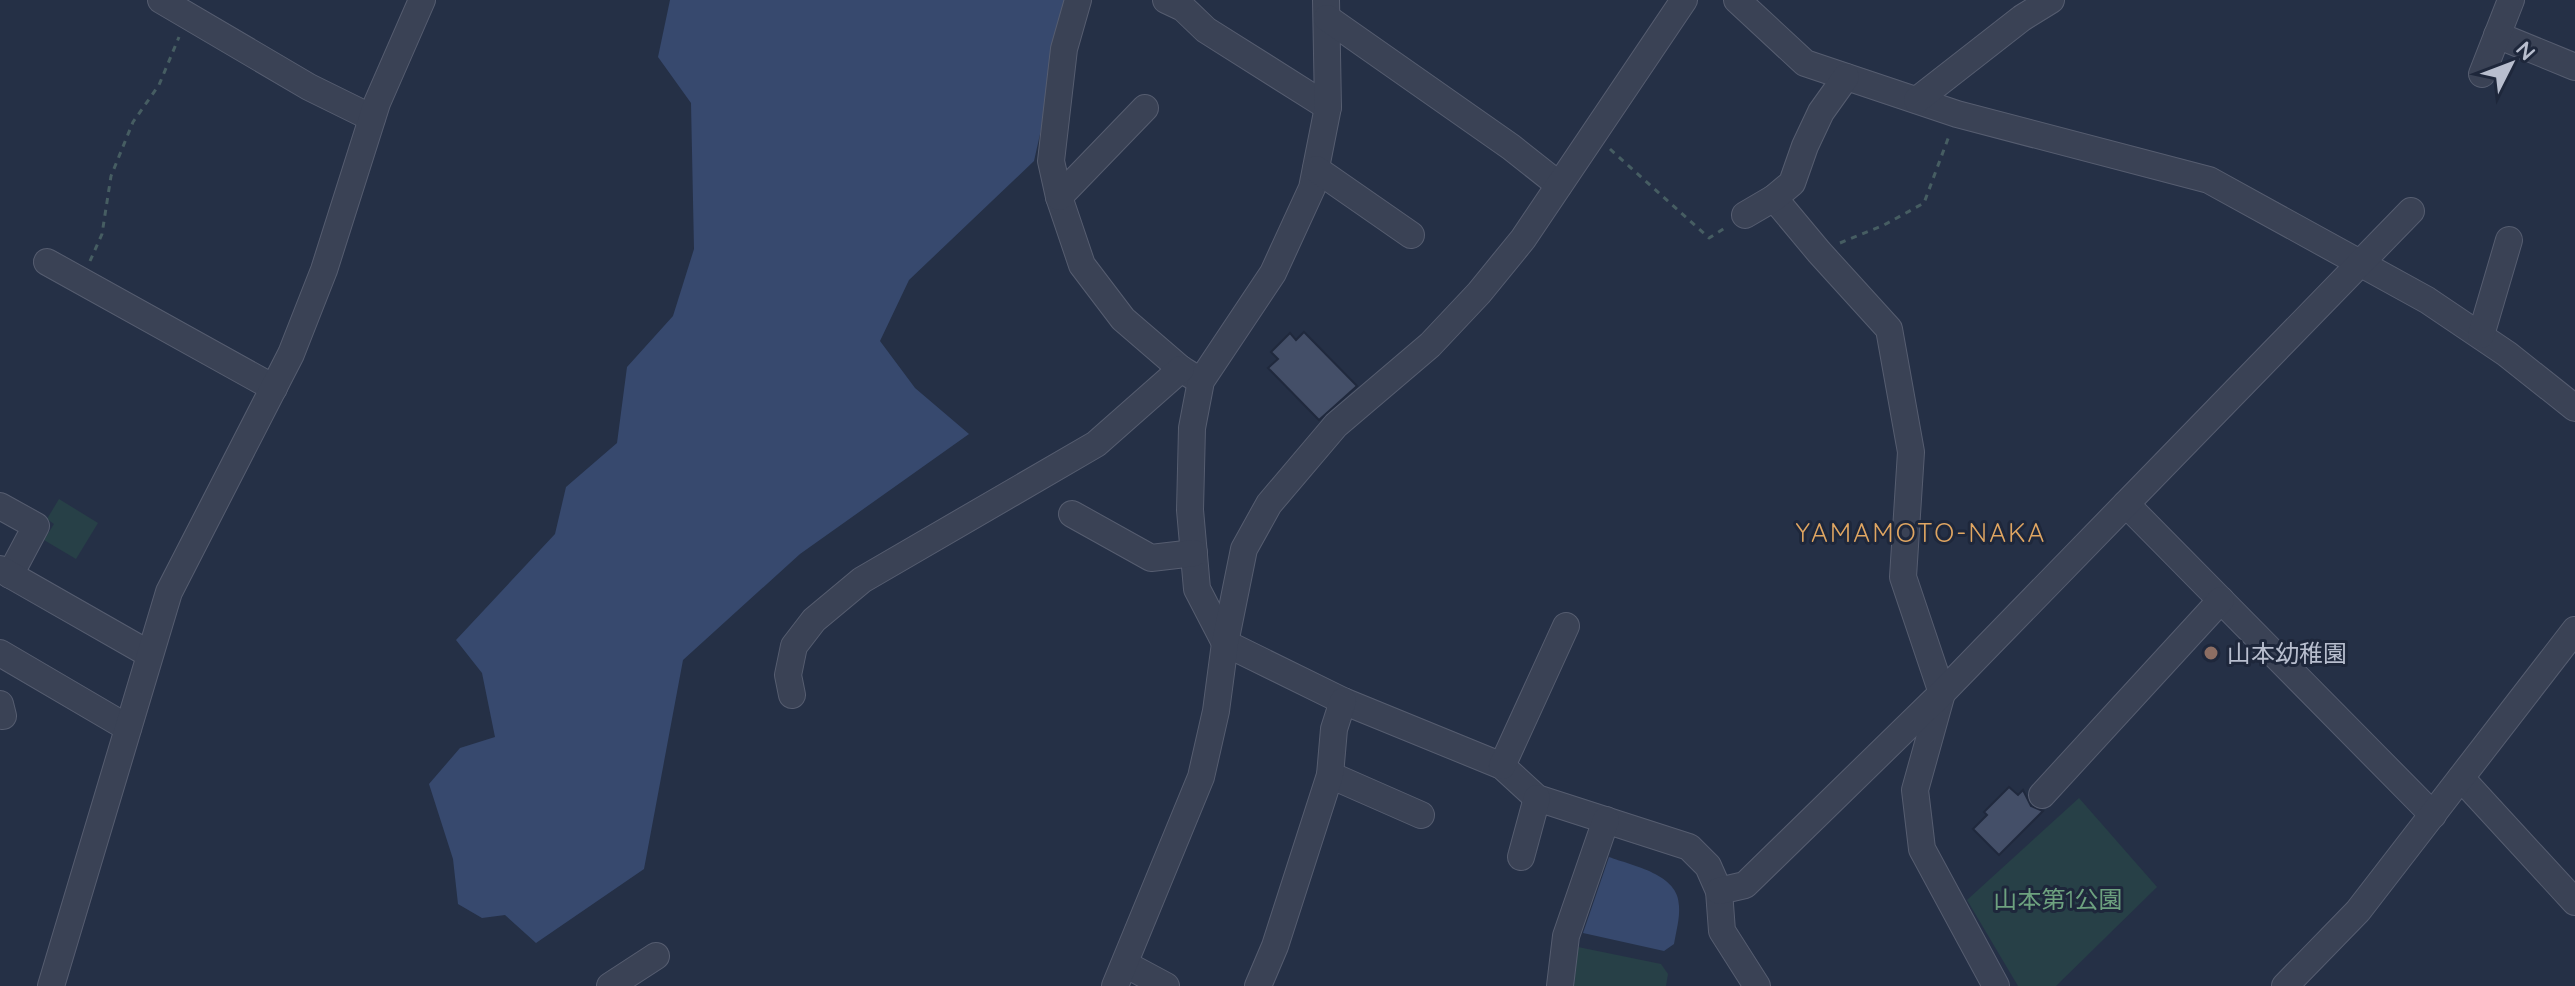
<svg xmlns="http://www.w3.org/2000/svg" width="2575" height="986" font-family="Quicksand,'Noto Sans JP',sans-serif">
<style>
.green{fill:#274047}
.water{fill:#37496e}
.building{fill:#444f68;stroke:#20293d;stroke-width:2}
.lines{fill:none;stroke-linecap:round;stroke-linejoin:round}
.minor-casing{stroke:#565d70;stroke-width:28}
.path{stroke:#465d62;stroke-width:3;stroke-dasharray:6 6;stroke-linecap:butt}
.minor{stroke:#3a4255;stroke-width:26}
.education-dot{fill:#8d6e63;stroke:#1e273b;stroke-width:3}
.labels{text-anchor:middle;dominant-baseline:central;stroke-width:6;stroke-linejoin:round;paint-order:stroke}
.poi-label{font-size:24px;fill:#b8bece;stroke:#1e273b;text-anchor:start}
.park-label{font-size:24px;fill:#6da17f;stroke:#1e273b}
.neighbourhood-label{font-size:26px;letter-spacing:2px;fill:#e0a662;stroke:#1e273b}
</style>
<rect width="100%" height="100%" fill="#253046"/>
<g class="green">
<path d="M59,499l39,24 -22,36 -32,-19 10,-16 -7,-5z"/>
<path d="M2079,798l78,89 -101,99h-38l-51,-86z"/>
<path d="M1578,947l83,17 7,10 -2,12h-92z"/>
</g>
<g class="water">
<path d="M670,0h400l-36,161 -125,119 -29,61 35,47 54,46 -169,120 -117,106 -39,209 -108,74 -31,-28 -23,3 -24,-14 -5,-45 -24,-75 31,-36 35,-11 -13,-64 -26,-33 99,-106 11,-47 51,-44 10,-76 46,-51 21,-67 -3,-146 -33,-46z"/>
<path d="M1609,857c24,9 70,17 70,49 1,12 -3,26 -5,38l-10,7 -81,-18z"/>
</g>
<g class="building">
<path d="M1304,332l53,54 -38,34 -51,-52 10,-9 -7,-7 19,-19 6,7z"/>
<path d="M2009,787l9,8 5,-5 8,16 12,5 -44,44 -26,-26 14,-14 -3,-3z"/>
</g>
<g class="lines">
<defs>
<g id="minor">
<path d="M161,0l148,87 63,31"/>
<path d="M1078,0l-14,49 -13,112 8,36 23,68 41,54 58,50 13,8"/>
<path d="M1166,0l17,8 23,22 122,77"/>
<path d="M1326,0l2,107 -16,81 -39,85 -72,108 -9,47 -2,82 7,79 28,54 118,58 159,65 35,32 152,49 19,19 11,25 3,40 35,55"/>
<path d="M1737,0l68,63 152,51 252,66 218,120 80,54 68,54"/>
<path d="M1327,18l184,129 48,38"/>
<path d="M2497,35l78,32"/>
<path d="M2482,74l29,-74"/>
<path d="M1917,100l105,-82 29,-18"/>
<path d="M1316,169l95,66"/>
<path d="M1059,197l86,-89"/>
<path d="M1774,198l45,54 70,77 22,123 -8,125 39,116 -27,97 7,59 74,137"/>
<path d="M1745,215l29,-17 18,-15 13,-37 16,-34 25,-35"/>
<path d="M47,262l227,126"/>
<path d="M2481,335l28,-95"/>
<path d="M2126,504l307,311"/>
<path d="M0,506l36,20 -26,49"/>
<path d="M1072,514l79,44 43,-5"/>
<path d="M0,569l149,85"/>
<path d="M0,653l128,75"/>
<path d="M792,695l-4,-20 6,-29 20,-26 48,-40 234,-136 85,-75"/>
<path d="M0,704l3,12"/>
<path d="M1502,766l64,-140"/>
<path d="M1330,775l91,40"/>
<path d="M2461,778l114,124"/>
<path d="M2042,795l179,-195"/>
<path d="M1521,857l16,-59"/>
<path d="M1719,891l26,-6 197,-192 469,-482"/>
<path d="M1125,964l41,22"/>
<path d="M51,986l118,-394 122,-238 33,-84 53,-167 45,-103"/>
<path d="M610,986l46,-30"/>
<path d="M1115,986l86,-209 15,-66 9,-68 19,-94 25,-45 67,-79 94,-80 49,-52 44,-54 161,-239"/>
<path d="M1258,986l17,-40 55,-171 4,-46 9,-28"/>
<path d="M1560,986l6,-50 40,-116"/>
<path d="M2285,986l73,-75 217,-281"/>
</g>
</defs>
<use href="#minor" class="minor-casing"/>
<g class="path">
<path d="M1610,149l99,89 19,-12"/>
<path d="M1840,243l44,-18 40,-22 25,-67"/>
<path d="M90,261l12,-27 9,-58 22,-54 26,-37 20,-48"/>
</g>
<use href="#minor" class="minor"/>
</g>
<circle class="education-dot" cx="2211" cy="653" r="8"/>
<g class="labels">
<g class="poi-label">
<text x="2227" y="653">山本幼稚園</text>
</g>
<g class="park-label">
<text x="2058" y="899">山本第1公園</text>
</g>
<g class="neighbourhood-label">
<text x="1921" y="532">YAMAMOTO-NAKA</text>
</g>
</g>
<g transform="translate(2511 64) rotate(48)" stroke="#1e273b" stroke-width="6" paint-order="stroke">
<path d="M0-6L14 30L0 20L-14 30Z" fill="#b8bece"/>
<text y="-12" font-size="22" font-weight="bold" text-anchor="middle" fill="#b8bece">N</text>
</g>
</svg>
